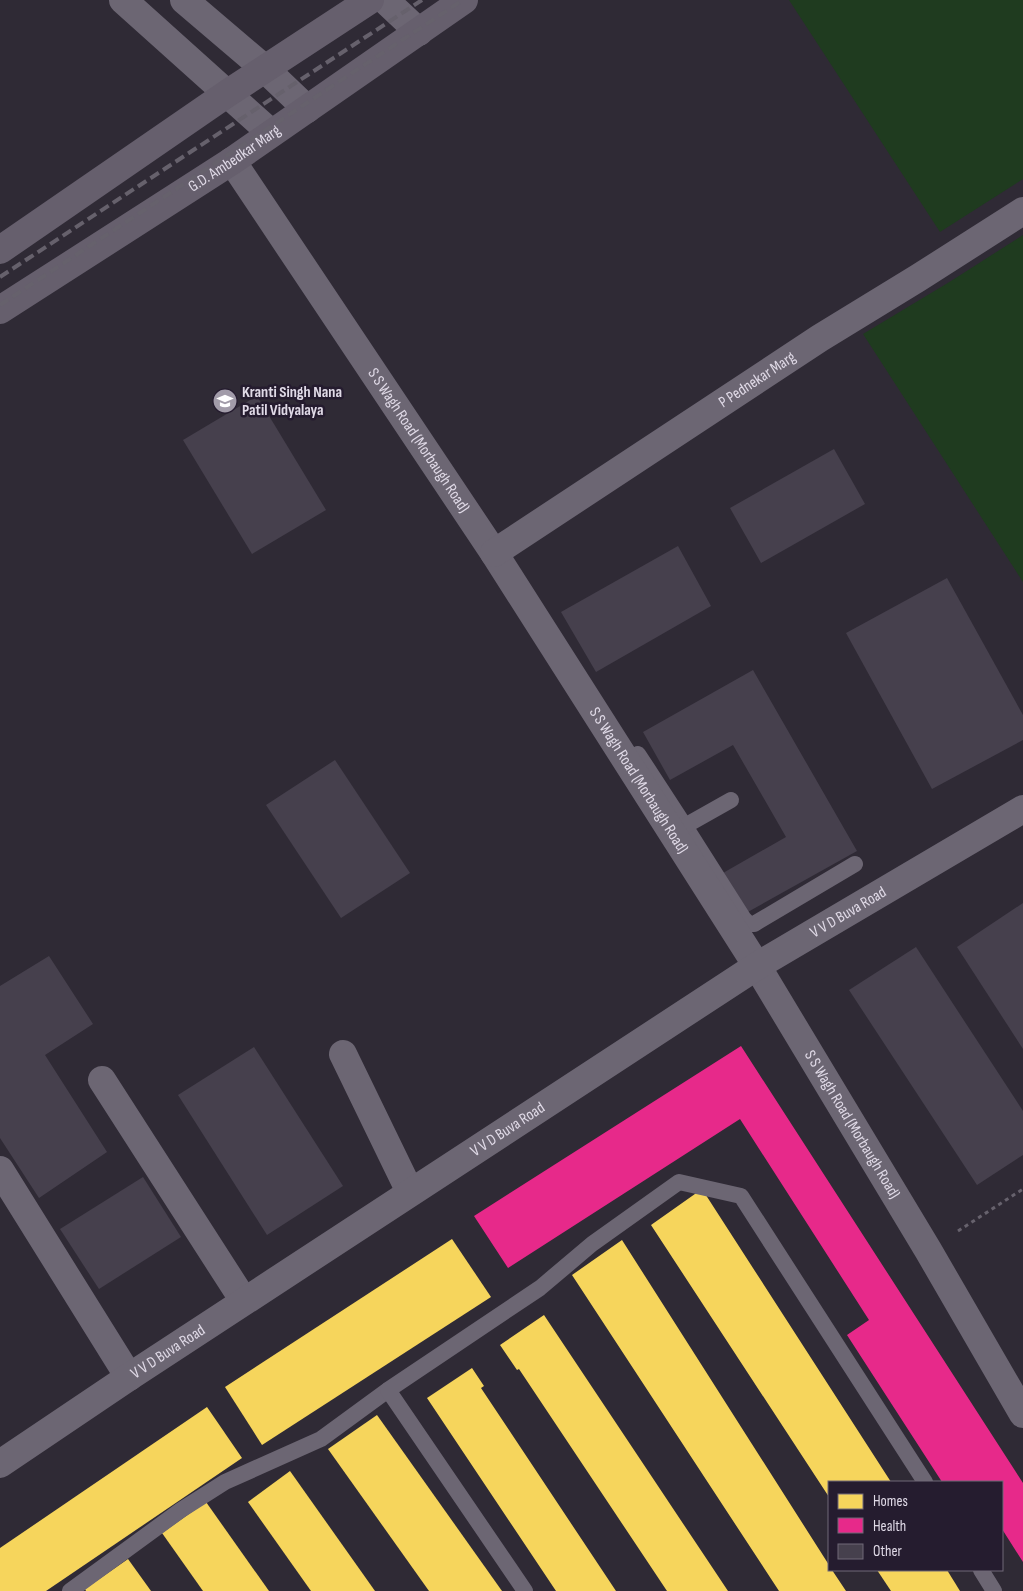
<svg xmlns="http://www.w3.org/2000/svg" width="1023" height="1591" font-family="'Sofia Sans Condensed',sans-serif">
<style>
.green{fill:#1f3b1f}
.homes{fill:#f6d55c}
.health{fill:#e7298a}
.building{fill:#46404d}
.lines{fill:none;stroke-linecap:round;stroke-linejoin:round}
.path{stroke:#67626d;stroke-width:3;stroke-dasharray:4 4;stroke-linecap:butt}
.service{stroke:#6c6673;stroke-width:16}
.minor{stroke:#6c6673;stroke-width:28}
.secondary{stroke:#665f6d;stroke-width:28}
.rail{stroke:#66616c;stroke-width:4;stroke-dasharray:10 5;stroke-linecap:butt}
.labels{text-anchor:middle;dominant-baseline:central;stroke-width:5;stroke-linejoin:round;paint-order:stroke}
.street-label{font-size:16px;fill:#e0dae7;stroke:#251c2f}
.poi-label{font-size:16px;font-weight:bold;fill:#e0dae7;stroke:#251c2f;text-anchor:start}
</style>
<rect width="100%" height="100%" fill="#2f2a35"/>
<g class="green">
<path d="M789,0h234v179l-83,53z"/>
<path d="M1023,235v347l-160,-248 88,-53z"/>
</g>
<g class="homes">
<path d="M702,1189l189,293h-62v15l-178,-272z"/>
<path d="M452,1239l39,58 -229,148 -37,-58z"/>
<path d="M622,1240l207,325v5h3l14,21h-67l-207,-316z"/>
<path d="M544,1315l184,276h-61l-148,-222 -2,1 -17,-25z"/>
<path d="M472,1368l12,18 -3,2 135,203h-60l-129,-193z"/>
<path d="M207,1407l35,51 -196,133h-46v-43z"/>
<path d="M377,1415l125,176h-73l-101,-142z"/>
<path d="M290,1471l85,120h-64l-63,-89z"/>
<path d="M206,1502l63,89h-66l-41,-58z"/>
<path d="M128,1559l23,32h-65l-1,-2z"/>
<path d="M877,1570h70l13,21h-69z"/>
</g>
<path class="health" d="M741,1046l282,437v79l-21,-33v-47h-60l-95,-147 22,-15 -129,-201 -232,149 -34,-52z"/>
<g class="building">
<path d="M257,396l69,114 -74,44 -69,-114z"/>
<path d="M834,449l31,55 -104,59 -31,-55z"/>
<path d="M678,546l33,60 -115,66 -35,-60z"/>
<path d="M947,578l76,137v25l-91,49 -86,-156z"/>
<path d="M753,670l104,181 -111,62 -23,-40 63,-36 -53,-92 -63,35 -27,-48z"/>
<path d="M335,760l75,113 -69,45 -75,-113z"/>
<path d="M1023,903v146l-66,-102z"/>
<path d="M916,947l107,164v44l-46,30 -128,-195z"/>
<path d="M49,956l44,68 -48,31 62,97 -68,46 -39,-60v-152z"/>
<path d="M254,1047l89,139 -76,49 -89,-140z"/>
<path d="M143,1177l38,60 -82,52 -39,-60z"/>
</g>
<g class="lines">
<path class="path" d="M958,1231l65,-42"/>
<g class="service">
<path d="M638,754l47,72 59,93 5,5h5l101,-60"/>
<path d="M676,831l55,-31"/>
<path d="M981,1570l13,21"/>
<path d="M70,1591l111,-81 44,-28 96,-43 67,-49"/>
<path d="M525,1591l-137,-201 152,-102 52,-44 87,-62 62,14 184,286"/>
</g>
<g class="minor">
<path d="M123,0l148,133"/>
<path d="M184,0l81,69 42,40"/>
<path d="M385,0l34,32"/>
<path id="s1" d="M232,161l262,392 263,413 171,284 95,164"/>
<path id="s2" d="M494,553l326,-215 98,-60 105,-67"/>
<path d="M343,1054l67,138"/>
<path d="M102,1080l142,221"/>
<path d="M0,1170l129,207"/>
<path id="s3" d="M0,1464l129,-87 628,-411 266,-157"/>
</g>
<g class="secondary">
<path d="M0,250l228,-157 142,-93"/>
<path id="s4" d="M0,310l232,-149 232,-161"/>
</g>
<g class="rail">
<path d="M0,277l422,-277"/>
<path d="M0,305l463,-305"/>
</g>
</g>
<defs>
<symbol id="school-disc" viewBox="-11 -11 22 22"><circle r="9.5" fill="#a29ca9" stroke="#251c2f"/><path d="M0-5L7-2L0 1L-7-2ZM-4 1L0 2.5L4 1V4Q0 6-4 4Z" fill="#fff"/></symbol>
</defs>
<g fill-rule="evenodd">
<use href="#school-disc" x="211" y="387" width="28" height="28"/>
</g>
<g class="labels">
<g class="street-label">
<text stroke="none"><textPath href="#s4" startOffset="279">G.D. Ambedkar Marg</textPath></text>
<text stroke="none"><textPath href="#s2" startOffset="315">P Pednekar Marg</textPath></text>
<text stroke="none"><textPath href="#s1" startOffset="336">S S Wagh Road (Morbaugh Road)</textPath></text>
<text stroke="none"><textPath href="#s1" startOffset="741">S S Wagh Road (Morbaugh Road)</textPath></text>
<text stroke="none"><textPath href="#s3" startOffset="1012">V V D Buva Road</textPath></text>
<text stroke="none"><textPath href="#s1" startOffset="1146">S S Wagh Road (Morbaugh Road)</textPath></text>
<text stroke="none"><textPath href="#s3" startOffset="608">V V D Buva Road</textPath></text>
<text stroke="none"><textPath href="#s3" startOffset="202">V V D Buva Road</textPath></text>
</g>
<g class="poi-label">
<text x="242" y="392">Kranti Singh Nana<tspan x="242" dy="18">Patil Vidyalaya</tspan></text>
</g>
</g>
<rect x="828" y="1481" width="175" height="90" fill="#251c2f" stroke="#706879"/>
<rect x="838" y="1494" width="25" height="15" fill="#f6d55c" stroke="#706879"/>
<text x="873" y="1506" font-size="15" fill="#e0dae7">Homes</text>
<rect x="838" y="1518" width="25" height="15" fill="#e7298a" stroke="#706879"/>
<text x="873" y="1531" font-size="15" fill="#e0dae7">Health</text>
<rect x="838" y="1544" width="25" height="15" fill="#46404d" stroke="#706879"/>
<text x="873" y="1556" font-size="15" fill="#e0dae7">Other</text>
</svg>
